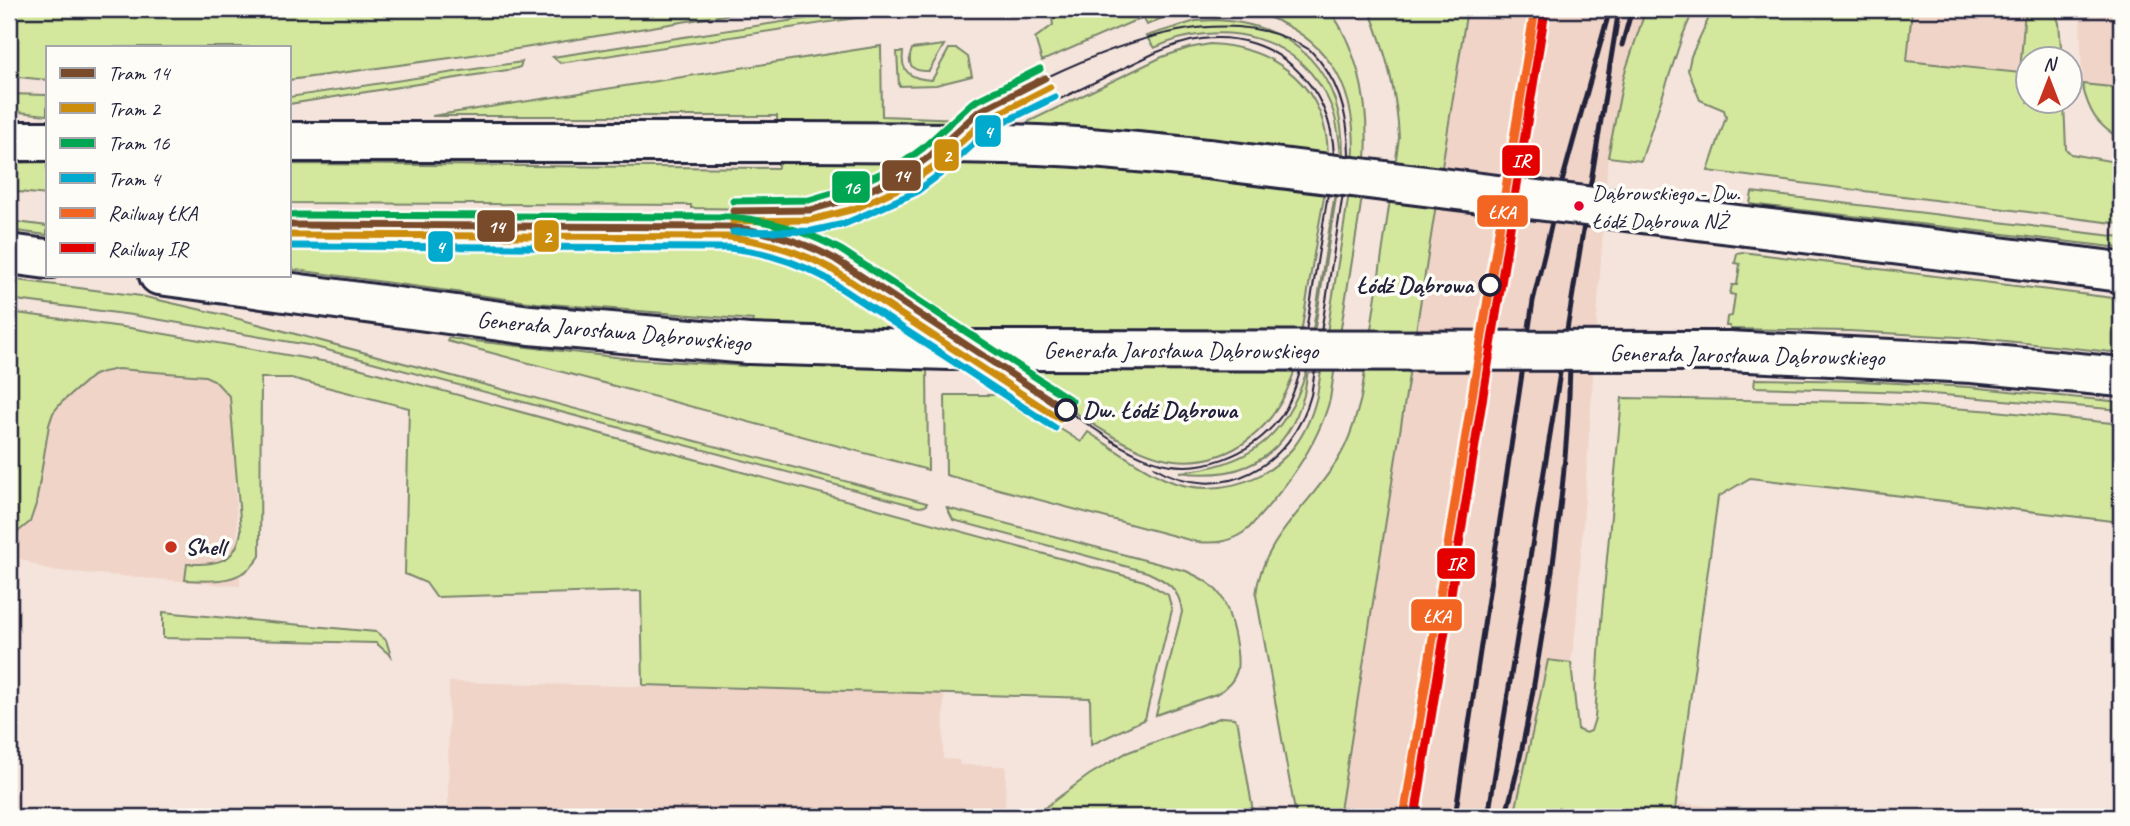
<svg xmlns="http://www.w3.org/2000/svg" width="2130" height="826" font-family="Caveat,sans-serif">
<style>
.built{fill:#f0d4c8}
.green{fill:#d3e89d;stroke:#7a856c;stroke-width:2}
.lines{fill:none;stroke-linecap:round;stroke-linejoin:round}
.secondary-casing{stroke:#22223b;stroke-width:44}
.secondary{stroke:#fdfcf7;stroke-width:38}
.tram{stroke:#22223b;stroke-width:2}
.rail{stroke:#22223b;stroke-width:5}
.secondary-bridge-casing{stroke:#22223b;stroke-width:44;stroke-linecap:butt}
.secondary-bridge{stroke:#fdfcf7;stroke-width:38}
.rail-1-casing{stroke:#fdfcf7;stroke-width:14}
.rail-2-casing{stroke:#fdfcf7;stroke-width:14}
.rail-1{stroke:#f26522;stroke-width:9}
.rail-2{stroke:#e50000;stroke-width:9}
.tram-1-casing{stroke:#fdfcf7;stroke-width:12}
.tram-2-casing{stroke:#fdfcf7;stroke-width:12}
.tram-3-casing{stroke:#fdfcf7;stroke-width:12}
.tram-4-casing{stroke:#fdfcf7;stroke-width:12}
.tram-1{stroke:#7a4b2a;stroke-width:7}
.tram-2{stroke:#cc8c0c;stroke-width:7}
.tram-3{stroke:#00a651;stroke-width:7}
.tram-4{stroke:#00a9ce;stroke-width:7}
.bus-dot{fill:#e4002b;stroke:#fdfcf7;stroke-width:2.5}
.stop-dot{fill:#fdfcf7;stroke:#22223b;stroke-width:3.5}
.poi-dot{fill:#c8321e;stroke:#fdfcf7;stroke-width:2.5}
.labels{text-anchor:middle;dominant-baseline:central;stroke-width:7;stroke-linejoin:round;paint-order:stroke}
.bus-label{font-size:22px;fill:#22223b;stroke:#fdfcf7;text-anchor:start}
.stop-label{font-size:24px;font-weight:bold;fill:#22223b;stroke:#fdfcf7;text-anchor:end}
.street-label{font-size:24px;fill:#22223b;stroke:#fdfcf7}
.poi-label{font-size:24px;font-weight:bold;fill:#22223b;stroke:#fdfcf7;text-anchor:start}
.line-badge{stroke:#fdfcf7;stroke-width:2.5}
.badge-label{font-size:19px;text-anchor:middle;font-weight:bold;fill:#fff}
</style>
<rect width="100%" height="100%" fill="#f5e4db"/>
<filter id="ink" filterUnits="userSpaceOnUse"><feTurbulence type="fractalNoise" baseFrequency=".0143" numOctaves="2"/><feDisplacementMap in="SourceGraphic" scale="14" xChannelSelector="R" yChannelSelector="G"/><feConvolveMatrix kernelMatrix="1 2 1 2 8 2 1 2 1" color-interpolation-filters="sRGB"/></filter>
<g filter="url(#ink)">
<g class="built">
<path d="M1467,9h179l-22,66 -16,82 -32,470 -5,36 -23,-2 -34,156h-175z"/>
<path d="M1912,9h113l-5,64 -114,-12z"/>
<path d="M2080,9h41v79l-39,-4z"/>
<path d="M105,363l125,14 10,209 -192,-16 -39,-16v-70l23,-70z"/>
<path d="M449,682l495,11 -1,66 16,1 1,5 46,1 -1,43 23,1 -2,7h-578z"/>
<path d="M1679,803l127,14h-129z"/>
</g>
<g class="green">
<path d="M9,9h752l-237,39 -235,32v-33h-242v33l-38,-4z"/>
<path d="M867,9h15v5l-322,49 -7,-6z"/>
<path d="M1114,9h84l-30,6 -21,10 -4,-8 -101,44 -7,-23 18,-13 -1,-7z"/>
<path d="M1244,9h84c15,18 23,39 30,62 18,66 4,124 -6,190 -8,46 -15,92 -22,138 -13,49 -47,92 -81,129 -16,14 -32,16 -52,14l-251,-67 -1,-80h62l74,47 7,-10c25,16 50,35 77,47 43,19 98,6 127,-30 13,-15 20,-33 25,-53l36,-228c7,-84 -27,-137 -109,-159z"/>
<path d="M1369,9h98l-128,808h-43l-40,-222c5,-57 59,-93 85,-141 10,-18 15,-37 20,-56l38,-260c-2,-46 -13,-87 -30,-129z"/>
<path d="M1646,9h48l-12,28 -41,124 -33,-4 16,-82z"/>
<path d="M1713,9h199l-5,52 113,12 5,-64h29l5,14 3,36 -34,1v42h36l2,47 5,5 50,9v61l-413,-53 18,-54 -2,-7 -24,-10 -12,-30 3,-14z"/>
<path d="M1216,20c82,5 127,53 127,135l-39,240c-18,63 -61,86 -125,77 68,-6 106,-33 127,-99l35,-217c-2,-17 -3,-33 -9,-48 -30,-74 -111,-91 -178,-60l-8,-12 50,-15z"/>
<path d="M1210,44c59,3 109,35 117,97 4,35 -7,73 -12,107 -7,42 -13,85 -22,127 -18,53 -61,91 -119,85 -44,-5 -103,-51 -140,-75 -61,-40 -122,-80 -183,-120 -56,-35 -94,-41 -160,-41v-8h92c16,8 58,-6 76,-12l303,-147 27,-9z"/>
<path d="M944,45l-15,26c-17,1 -23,-6 -17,-22z"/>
<path d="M881,46l1,70 79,3c-54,51 -102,87 -179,87l-1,3 -90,-1v-3l-402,-2v-39l489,4 -1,-52h-345z"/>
<path d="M949,49h8l11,8 4,19 -36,9 -37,1 -2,-34h6c-3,21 9,27 29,28z"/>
<path d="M522,62l-2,5 -6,2 -225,35v-7z"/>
<path d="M2082,84l39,4v51c-25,-14 -32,-27 -39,-55z"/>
<path d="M9,94l38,1v20l-38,-4z"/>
<path d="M47,162v33l-38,-4v-28z"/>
<path d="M1752,192l369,45v11l-371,-44z"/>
<path d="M9,221l38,5v9l-38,-5z"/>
<path d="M691,231l53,1 27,5 28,9 47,25 139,93h-58l1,106 -481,-129 1,-3 185,21 112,7 8,-46 -216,-17 -248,-34v-36l401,1z"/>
<path d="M1742,252l379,47v54l-145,-15 -127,-7 -119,-2v-3h-4l1,-9 5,-1 3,-21 -5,-1 2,-9h5l3,-21 -5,-1 2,-10z"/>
<path d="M9,279l132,17 83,19 703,188 -2,3 -6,1 -611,-162 -176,-30 -123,-16z"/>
<path d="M9,312l121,16 221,38 793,215 24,14 4,15 -27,109 -54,26 -1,-47 -447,-13 -2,-94 -205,6 -10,-14 -21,-9 4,-166 -118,-30h-30l-1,178c-17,27 -46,26 -75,24l2,-16c29,0 49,0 54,-33l-11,-134 -16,-17 -9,-4 -87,-7 -15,3 -11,4 -31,27 -8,10 -4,12 -13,79 -6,18 -21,17z"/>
<path d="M1755,379l106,2 108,6 152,15v8l-213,-18 -154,-5z"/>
<path d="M1622,398l242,4 131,9 126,13v98l-371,-44 -32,19 -44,320h-160l34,-157 23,3 7,67 8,3 5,-2 4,-13 6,-96z"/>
<path d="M947,508l239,63c13,6 26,12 35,25 9,14 19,57 16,74 -3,11 -11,19 -21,24l-60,21 26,-103c-2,-23 -15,-31 -35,-40l-194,-52z"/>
<path d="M163,612l213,20 10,8 5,16 -15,-13 -213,-5z"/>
<path d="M1222,717l12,1 4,6 16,93h-212l1,-8 46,-34 37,-22z"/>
</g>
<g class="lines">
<defs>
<g id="secondary">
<path d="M9,141h38"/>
<path d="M289,142h489"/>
<path d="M1746,226l375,46"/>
<path d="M9,254l38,5"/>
<path d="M159,275l371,50 219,19"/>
<path d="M1728,351l244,12 149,14"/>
</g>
</defs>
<use href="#secondary" class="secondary-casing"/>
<use href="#secondary" class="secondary"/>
<g class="tram">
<path d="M1045,78c80,-38 186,-78 265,-28 29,29 39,66 39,106l-38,239c-19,71 -90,112 -157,72"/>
<path d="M905,174l250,-121c15,-6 30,-12 47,-14 72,-9 130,46 132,117l-35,219c-4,14 -9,28 -17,40 -29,40 -83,62 -131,45 -13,-4 -26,-12 -39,-19"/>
<path d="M1066,410l53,35"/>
</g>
<g class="rail">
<path d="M1622,45l10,-36"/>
<path d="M1455,817l78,-516 27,-112 50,-180"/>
<path d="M1488,817l131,-808"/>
<path d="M1505,817c18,-62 28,-125 38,-188 15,-91 26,-180 27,-271"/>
</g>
<defs>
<g id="secondary-bridge">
<path d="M778,142c87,0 173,0 260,3 57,2 113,8 170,14l538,67"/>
<path id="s1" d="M749,344l201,6 778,1"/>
</g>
</defs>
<use href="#secondary-bridge" class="secondary-bridge-casing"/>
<use href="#secondary-bridge" class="secondary-bridge"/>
<defs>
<path id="rail-1" d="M1404,817l131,-808"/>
<path id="rail-2" d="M1415,817l130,-806"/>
</defs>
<use href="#rail-1" class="rail-1-casing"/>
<use href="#rail-2" class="rail-2-casing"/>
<use href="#rail-1" class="rail-1"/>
<use href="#rail-2" class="rail-2"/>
<defs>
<g id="tram-1">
<path d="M733,211l77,-1 40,-11 55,-25 25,-18 48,-44 67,-34"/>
<path d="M289,225l441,2c38,4 72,14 105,32l231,151"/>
</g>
<g id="tram-2">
<path d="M733,221l78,-1 43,-11 56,-26 27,-19 47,-43 66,-34"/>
<path d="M289,235l440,2c36,4 69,14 101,31l230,151"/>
</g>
<g id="tram-3">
<path d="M733,201l76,-1 37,-11 54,-24 23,-17 49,-45 68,-34"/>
<path d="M289,215l441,2c40,3 76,14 111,33l231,151"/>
</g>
<g id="tram-4">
<path d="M733,232l79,-1 32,-7 14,-6 58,-26 28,-21 46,-42 65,-32"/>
<path d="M289,246l440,2c34,3 65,13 95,29l231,151"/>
</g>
</defs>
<use href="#tram-1" class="tram-1-casing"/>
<use href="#tram-2" class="tram-2-casing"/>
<use href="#tram-3" class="tram-3-casing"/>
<use href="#tram-4" class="tram-4-casing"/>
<use href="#tram-1" class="tram-1"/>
<use href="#tram-2" class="tram-2"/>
<use href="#tram-3" class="tram-3"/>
<use href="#tram-4" class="tram-4"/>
</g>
</g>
<circle class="bus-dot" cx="1579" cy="206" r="6"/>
<g class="stop-dot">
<circle cx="1490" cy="285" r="10"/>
<circle cx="1066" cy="410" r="10"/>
</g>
<circle class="poi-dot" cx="171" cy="547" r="7"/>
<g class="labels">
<g class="bus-label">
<text x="1592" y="193">Dąbrowskiego - Dw.<tspan x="1592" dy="28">Łódź Dąbrowa NŻ</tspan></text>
</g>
<g class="stop-label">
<text x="1473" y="285">Łódź Dąbrowa</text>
<text x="1083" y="410" text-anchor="start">Dw. Łódź Dąbrowa</text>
</g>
<g class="street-label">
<text transform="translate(614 331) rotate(5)">Generała Jarosława Dąbrowskiego</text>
<text stroke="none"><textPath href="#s1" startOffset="432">Generała Jarosława Dąbrowskiego</textPath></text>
<text transform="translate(1747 355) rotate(1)">Generała Jarosława Dąbrowskiego</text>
</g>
<g class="poi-label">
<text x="185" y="547">Shell</text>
</g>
</g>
<g class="line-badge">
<rect x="974" y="114" width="28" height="34" rx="7" fill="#00a9ce"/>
<rect x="933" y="138" width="27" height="34" rx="7" fill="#cc8c0c"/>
<rect x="1501" y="144" width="40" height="33" rx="7" fill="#e50000"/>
<rect x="881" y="159" width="41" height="33" rx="7" fill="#7a4b2a"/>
<rect x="831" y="170" width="40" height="34" rx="7" fill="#00a651"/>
<rect x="1476" y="194" width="53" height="34" rx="7" fill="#f26522"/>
<rect x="476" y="209" width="40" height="34" rx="7" fill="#7a4b2a"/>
<rect x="533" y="219" width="27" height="34" rx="7" fill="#cc8c0c"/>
<rect x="427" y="230" width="27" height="33" rx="7" fill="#00a9ce"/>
<rect x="1436" y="547" width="40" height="33" rx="7" fill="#e50000"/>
<rect x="1410" y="598" width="53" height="34" rx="7" fill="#f26522"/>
</g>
<g class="badge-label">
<text x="988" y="138">4</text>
<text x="947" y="162">2</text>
<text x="1521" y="167">IR</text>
<text x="901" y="182">14</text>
<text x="851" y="194">16</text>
<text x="1502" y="218">ŁKA</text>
<text x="496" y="233">14</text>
<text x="547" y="243">2</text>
<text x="440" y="253">4</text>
<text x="1456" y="570">IR</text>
<text x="1437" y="622">ŁKA</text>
</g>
<rect width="2130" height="826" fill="none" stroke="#fdfcf7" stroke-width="35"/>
<rect x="18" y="18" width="2095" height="791" fill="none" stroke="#22223b" stroke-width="2.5" filter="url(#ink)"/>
<rect x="46" y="46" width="245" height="231" fill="#fdfcf7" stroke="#a5a5ac" stroke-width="2"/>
<rect x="60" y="68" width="35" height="10" fill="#7a4b2a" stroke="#a5a5ac" stroke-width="2"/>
<text x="108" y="80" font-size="21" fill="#22223b">Tram 14</text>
<rect x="60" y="103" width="35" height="10" fill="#cc8c0c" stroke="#a5a5ac" stroke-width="2"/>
<text x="108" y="116" font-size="21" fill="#22223b">Tram 2</text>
<rect x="60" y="138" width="35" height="10" fill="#00a651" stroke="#a5a5ac" stroke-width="2"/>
<text x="108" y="150" font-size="21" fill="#22223b">Tram 16</text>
<rect x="60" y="173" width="35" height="10" fill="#00a9ce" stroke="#a5a5ac" stroke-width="2"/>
<text x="108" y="186" font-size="21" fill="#22223b">Tram 4</text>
<rect x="60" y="208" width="35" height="10" fill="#f26522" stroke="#a5a5ac" stroke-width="2"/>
<text x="108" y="220" font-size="21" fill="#22223b">Railway ŁKA</text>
<rect x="60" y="243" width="35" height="10" fill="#e50000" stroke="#a5a5ac" stroke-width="2"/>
<text x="108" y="256" font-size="21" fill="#22223b">Railway IR</text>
<g transform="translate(2049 80)"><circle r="33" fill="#fdfcf7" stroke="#a5a5ac" stroke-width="2"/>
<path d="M0-5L12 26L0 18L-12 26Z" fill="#c8321e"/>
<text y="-10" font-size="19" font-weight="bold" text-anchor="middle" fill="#22223b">N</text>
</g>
</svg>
